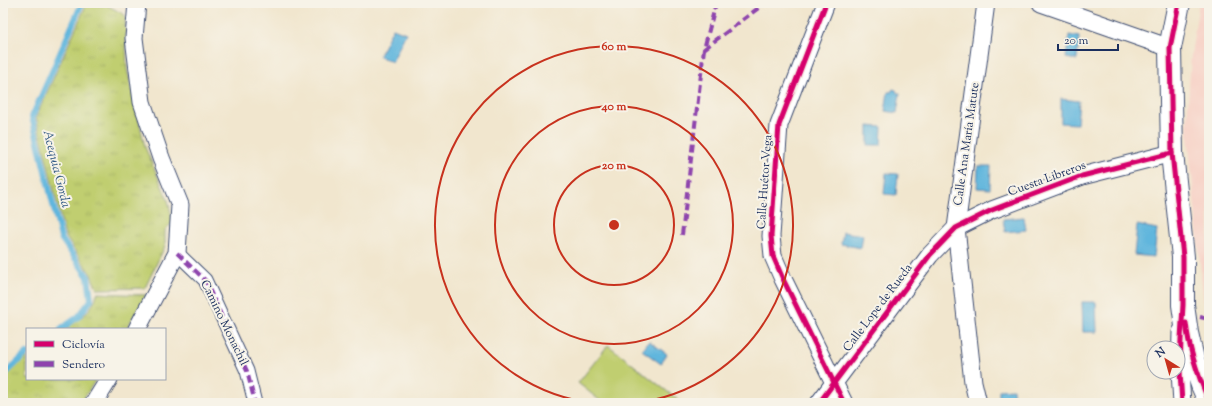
<svg xmlns="http://www.w3.org/2000/svg" width="1212" height="406" font-family="'Sorts Mill Goudy',serif">
<style>
.built{fill:#f7d1c6}
.grass{fill:url(#grass-tufts);stroke:#6e7e67}
.garden{fill:#c0ce70;stroke:#6e7e67}
.water{fill:#61b6dd;stroke:#3e729e}
.lines{fill:none;stroke-linecap:round;stroke-linejoin:round}
.stream{stroke:#61b6dd;stroke-width:6}
.pedestrian-casing{stroke:#3b4a6f;stroke-width:15}
.minor-casing{stroke:#3b4a6f;stroke-width:19}
.tertiary-casing{stroke:#3b4a6f;stroke-width:24}
.pedestrian{stroke:#fff;stroke-width:13}
.minor{stroke:#fff;stroke-width:17}
.tertiary{stroke:#fff;stroke-width:22}
.quiet{stroke:#8e44ad;stroke-width:4;stroke-dasharray:8 4;stroke-linecap:butt}
.cycleway-casing{stroke:#f7f3e8;stroke-width:8}
.cycleway{stroke:#d6006c;stroke-width:5}
.ring{fill:none;stroke:#c8321e;stroke-width:2}
.labels{text-anchor:middle;dominant-baseline:central;stroke-width:4;stroke-linejoin:round;paint-order:stroke}
.street-label{font-size:12px;fill:#1b2f5e;stroke:#f7f3e8}
.water-label{font-size:13px;font-style:italic;fill:#305884;stroke:#f7f3e8}
.centre{fill:#c8321e;stroke:#f7f3e8;stroke-width:2}
.ring-label{font-size:12px;text-anchor:middle;font-weight:bold;fill:#c8321e;stroke:#f7f3e8;stroke-width:4;stroke-linejoin:round;paint-order:stroke}
</style>
<defs>
<pattern id="grass-tufts" width="24" height="20" patternUnits="userSpaceOnUse"><rect width="24" height="20" fill="#c0ce70"/><path d="M3 7l-1-3M5 7V3M7 7l1-3M15 17l-1-3M17 17v-4M19 17l1-3" fill="none" stroke="#a4b163"/></pattern>
</defs>
<rect width="100%" height="100%" fill="#f7f3e8"/>
<filter id="ink" filterUnits="userSpaceOnUse"><feTurbulence type="fractalNoise" baseFrequency=".025" numOctaves="2"/><feDisplacementMap in="SourceGraphic" scale="8" xChannelSelector="R" yChannelSelector="G"/><feConvolveMatrix kernelMatrix="1 2 1 2 8 2 1 2 1" color-interpolation-filters="sRGB"/></filter>
<filter id="wash" filterUnits="userSpaceOnUse"><feTurbulence type="fractalNoise" baseFrequency=".012" numOctaves="4" result="noise"/><feDisplacementMap in="SourceGraphic" scale="16" xChannelSelector="R" yChannelSelector="G"/><feGaussianBlur stdDeviation="0.9" result="paint"/><feColorMatrix in="noise" values="0 0 0 0 0 0 0 0 0 0 0 0 0 0 0 0 0 1.4 0 .05"/><feComposite in="paint" operator="in"/></filter>
<g filter="url(#wash)">
<rect width="100%" height="100%" fill="#f1e6ce"/>
<path class="built" d="M1199,3h10v302l-5,-1 -17,-180 4,-69z"/>
<g class="grass">
<path d="M87,3h16l22,12 2,54 18,78 23,53 5,22 -8,8v16l-20,42 -48,1 -7,-16 -25,-37 -29,-119z"/>
<path d="M97,293l49,2 -20,34h-61c13,-9 29,-19 32,-36z"/>
<path d="M27,356v23h69l-15,24h-78v-22l5,-6z"/>
</g>
<path class="garden" d="M608,345l74,58h-79l-25,-20z"/>
<g class="water">
<path d="M393,28l13,5 -14,29 -13,-6z"/>
<path d="M1069,35l10,2 -2,23 -11,-2z"/>
<path d="M893,89l3,1 1,3h3l-3,20 -12,-2 3,-19h3z"/>
<path d="M1061,99l18,2 -2,23 -16,-1z"/>
<path d="M868,126l14,1 -1,18h-13z"/>
<path d="M978,166h13l-1,23 -13,-1z"/>
<path d="M886,173l12,1 -2,21 -12,-1z"/>
<path d="M1024,217l2,13 -21,2 -2,-13z"/>
<path d="M1137,225l20,4 -3,28 -20,-2z"/>
<path d="M843,232l20,3 -2,13 -20,-4z"/>
<path d="M1082,302h14l1,30h-14z"/>
<path d="M649,341l18,13 -6,10 -19,-14z"/>
<path d="M1013,389l1,14h-15v-13z"/>
</g>
<g class="lines">
<g class="stream">
<path d="M61,329l17,-12 13,-17 -3,-23 -27,-39 -29,-121 50,-114"/>
<path d="M3,376l24,-23"/>
</g>
</g>
</g>
<g filter="url(#ink)">
<g class="lines">
<defs>
<path id="pedestrian" d="M177,253l28,27 42,91 8,32"/>
<g id="minor">
<path d="M826,3l-47,122 -8,111 2,20 10,23 61,124"/>
<path d="M1041,3l129,45"/>
<path d="M137,329l40,-76 3,-48 -19,-47 -19,-56 -8,-64 3,-35"/>
<path d="M1181,332l-1,40 2,31"/>
<path d="M94,403l15,-24"/>
<path d="M819,403l111,-148 26,-27 36,-18 90,-34 90,-23"/>
<path d="M978,403l-5,-21 -17,-154 30,-225"/>
</g>
<path id="tertiary" d="M1179,3l-9,45 2,105 11,104v48l4,28 6,26 9,26 7,16"/>
</defs>
<use href="#pedestrian" class="pedestrian-casing"/>
<use href="#minor" class="minor-casing"/>
<use href="#tertiary" class="tertiary-casing"/>
<use href="#pedestrian" class="pedestrian"/>
<use href="#minor" class="minor"/>
<use href="#tertiary" class="tertiary"/>
<g class="quiet">
<path d="M704,49l61,-46"/>
<path d="M682,235l22,-186 12,-46"/>
<path d="M177,253l28,27 42,91 8,32"/>
<path d="M1200,317l9,2"/>
</g>
<defs>
<g id="cycleway">
<path d="M826,3l-47,122 -8,111 2,20 10,23 61,124"/>
<path d="M1179,3l-9,45 2,105 11,104v48l-2,34 -1,33 2,31"/>
<path d="M1186,323c3,27 12,53 23,78"/>
<path d="M819,403l111,-148 26,-27 36,-18 90,-34 90,-23"/>
</g>
</defs>
<use href="#cycleway" class="cycleway-casing"/>
<use href="#cycleway" class="cycleway"/>
</g>
</g>
<g class="ring">
<circle cx="614" cy="225" r="60"/>
<circle cx="614" cy="225" r="119"/>
<path d="M594 403A179 179 0 1 1 634 403"/>
</g>
<g class="labels">
<g class="street-label">
<text transform="translate(967 144) rotate(-82)">Calle Ana María Matute</text>
<text transform="translate(1047 179) rotate(-20)">Cuesta Libreros</text>
<text transform="translate(765 182) rotate(-86)">Calle Huétor Vega</text>
<text transform="translate(878 308) rotate(-53)">Calle Lope de Rueda</text>
<text transform="translate(224 323) rotate(64)">Camino Monachil</text>
</g>
<g class="water-label">
<text transform="translate(56 169) rotate(76)">Acequia Gorda</text>
</g>
</g>
<circle cx="614" cy="225" r="6" class="centre"/>
<g class="ring-label">
<text x="614" y="50">60 m</text>
<text x="614" y="110">40 m</text>
<text x="614" y="169">20 m</text>
</g>
<rect width="1212" height="406" fill="none" stroke="#f7f3e8" stroke-width="16"/>
<rect x="26" y="328" width="140" height="52" fill="#f7f3e8" stroke="#9fa5b1"/>
<rect x="34" y="341" width="20" height="6" fill="#d6006c" stroke="#9fa5b1"/>
<text x="62" y="348" font-size="12" fill="#1b2f5e">Ciclovía</text>
<rect x="34" y="361" width="20" height="6" fill="#8e44ad" stroke="#9fa5b1"/>
<text x="62" y="368" font-size="12" fill="#1b2f5e">Sendero</text>
<g transform="translate(1166 360) rotate(323)"><circle r="19" fill="#f7f3e8" stroke="#9fa5b1"/>
<path d="M0-3L7 15L0 10L-7 15Z" fill="#c8321e"/>
<text y="-6" font-size="11" font-weight="bold" text-anchor="middle" fill="#1b2f5e">N</text>
</g>
<path d="M1058 44v6h60v-6" fill="none" stroke="#1b2f5e" stroke-width="2"/>
<text x="1064" y="44" font-size="12" fill="#1b2f5e" stroke="#f7f3e8" stroke-width="3" paint-order="stroke">20 m</text>
</svg>
